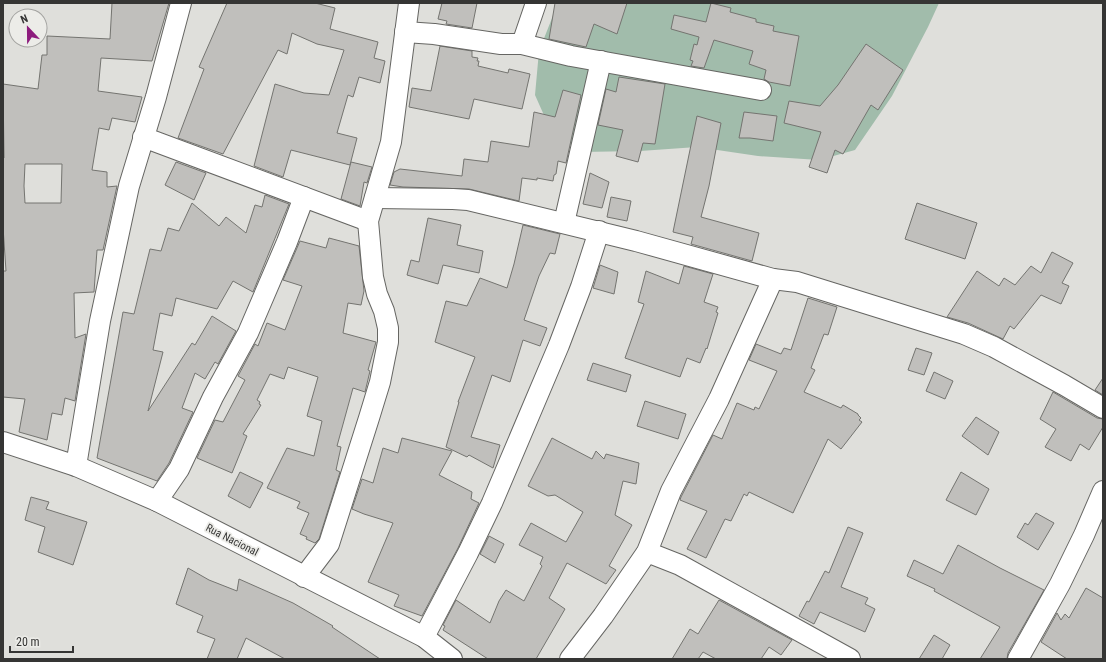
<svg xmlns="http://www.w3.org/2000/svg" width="1106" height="662" font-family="'Roboto Condensed',sans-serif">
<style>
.green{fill:#a1bcab}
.building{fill:#c0bfbc;stroke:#747470;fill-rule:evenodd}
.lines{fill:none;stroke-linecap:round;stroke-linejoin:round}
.minor-casing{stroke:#666663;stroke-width:22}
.minor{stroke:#fff;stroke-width:20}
.labels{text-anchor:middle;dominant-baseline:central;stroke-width:3.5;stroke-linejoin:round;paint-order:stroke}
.street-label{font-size:11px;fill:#353534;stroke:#ecece8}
</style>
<rect width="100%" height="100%" fill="#dfdfdb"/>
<path class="green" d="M558,3h381l-11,24 -36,69 -37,54 -36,10 -61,-4 -61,-9 -57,4 -59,1 -30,-21 -16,-36 4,-44z"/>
<g class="building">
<path d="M112,3h57l-17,58 -51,-3 -3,33 44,6 -7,25 -23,-4 -3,12 -10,-2 -7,42 15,2v15l10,-1 -14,64h-6l-3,42 -20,1 1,45 11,-4 -11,67 -10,-3 -3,17 -10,-2 -5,27 -28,-8 6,-33 -22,-2v-126h3l-3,-44v-69h1l-1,-74 35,5 4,-34h5v-19l63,3zM25,164h37l-1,39h-36l-1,-17z"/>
<path d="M227,3h88l20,5 -5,21 48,13 -4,16 11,3 -5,22 -21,-6 -6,20 -5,-2 -11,38 20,5 -7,27 -59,-15 -8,27 -29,-11 21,-82 29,9 25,2 15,-45 -27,-6 -25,-11 -5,21 -9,-4 -55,104 -45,-16 26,-69 -5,-2z"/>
<path d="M442,3h35l-5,25 -26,-4 1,-3 -9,-2z"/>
<path d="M555,3h72l-10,31 -23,-10 -8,23 -37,-8z"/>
<path d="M711,3l20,5 -1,4 26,7v3l18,4 -1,5 26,5 -9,50 -21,-4 -5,-3 2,-9 -17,-6 4,-13 -39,-11 -10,28 -13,-2 2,-5 -3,-1 4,-16 3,1 2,-8 -28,-8 3,-14 32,7z"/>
<path d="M866,44l37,26 -25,40 -7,-5 -28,49 -8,-4 -8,23 -18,-6 12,-35 -37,-9 5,-22 31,5 18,-21z"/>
<path d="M440,46l32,5v6l6,1 -1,3h2l-1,5 30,7 1,-4 21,5 -8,35 -48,-10 -5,20 -60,-12 3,-19 19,3z"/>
<path d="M619,77l46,7 -10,60 -12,-1 -5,19 -22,-6 7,-26 -25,-5 8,-36 10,3z"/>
<path d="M563,90l18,5 -15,68 -8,-2 -2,13 -2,1 -1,6 -16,-3v2l-15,-2 -3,23 -50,-12 -66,-2 -13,-2 4,-13 6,-3 62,7 2,-17 24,3 3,-21 38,6 5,-35 21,5z"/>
<path d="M744,112l33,4 -4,25 -23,-3h-11z"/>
<path d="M697,116l24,7 -12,63 -8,31 58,16 -7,28 -61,-17 2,-7 -20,-5z"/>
<path d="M176,162l30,11 -12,27 -29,-15z"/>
<path d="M351,162l21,5 -5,16 -3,-1 -4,24 -19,-7z"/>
<path d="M590,173l19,9 -7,26 -19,-4z"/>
<path d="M265,195l24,9 -36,88 -20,-11 -16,28 -41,-11 -4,18 -12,-3 -7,37 10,2 -15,59 44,-68 3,2 17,-29 24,15 -18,33 -3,-2 -10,17 -10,-6 -13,35 11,4 -24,51 -12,18 -60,-23 26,-146 11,2 16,-65 11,2 7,-23 11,3 13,-28 27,23 7,-9 20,16 9,-28 7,2z"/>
<path d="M611,197l20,4 -4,20 -20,-4z"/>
<path d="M917,203l60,20 -12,36 -60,-20z"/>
<path d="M428,218l33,7 -4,20 26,6 -4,22 -36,-8 -5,19 -31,-9 4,-15 8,2z"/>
<path d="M523,225l37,9 -5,20 -5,-1 -11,23 -15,44 23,8 -7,18 -17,-6 -13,42 -18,-7 -21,62 29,8 -7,23 -24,-13 -2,2 -21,-10 13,-45h-1l17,-45 -40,-15 11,-41 21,5 13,-28 27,10 7,-24z"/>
<path d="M329,238l30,8 5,45 -3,14 -13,-2 -5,30 33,9 -8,28 2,1 -5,21 -12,-4 -16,58 4,1 -5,23 4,2 -21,67 -4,4 -9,-4 1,-2 -7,-3 9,-21 -12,-5 3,-6 -33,-14 20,-40 27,8 8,-35 -15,-5 11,-39 -30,-10 -4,12 -14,-5 -13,26 3,2 -1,2 2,1 -18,29 4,2 -15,37 -35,-15 18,-38 8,2 22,-42 -7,-4 17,-32 3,2 9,-23 18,7 17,-44 -19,-6 17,-39 26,7z"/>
<path d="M1052,252l21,11 -11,20 7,3 -8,18 -20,-9 -27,34 -4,-3 -7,13 -35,-16 -21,-6 30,-46 22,15 5,-8 11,7 16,-19 10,7z"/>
<path d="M600,265l18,7 -4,22 -21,-6z"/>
<path d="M684,266l29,8 -9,28 14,5 -2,5 2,1 -11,36 -1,-1 -6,15 -13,-5 -7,19 -55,-19 19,-54 -6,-2 8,-31 33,13z"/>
<path d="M808,298l29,9 -9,28 -4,-1 -13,34 4,2 -11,22 37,16 2,-3 15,9v1l3,3 -2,2 3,2 -21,27 -13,-10 -35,74 -44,-21 -2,4 -3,-2 -13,27 -6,-2 -19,39 -19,-9 20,-38 -27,-11 1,-3 32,-62 9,4 15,-36 17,7 1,-3 4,2 18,-38 -28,-11 7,-16 25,10 3,-6 7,2z"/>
<path d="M916,348l16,5 -8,22 -16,-5z"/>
<path d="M593,363l38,12 -5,17 -39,-12z"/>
<path d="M934,372l19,9 -8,18 -19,-8z"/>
<path d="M1103,378v17l-8,-5z"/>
<path d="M1053,392l44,26 6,1v8l-14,23 -9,-6 -9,17 -26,-14 11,-18 -16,-10z"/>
<path d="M645,401l41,13 -8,25 -41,-13z"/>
<path d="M976,417l23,15 -11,23 -26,-19z"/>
<path d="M402,438l50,13 -13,24 33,17 -1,7 8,4 -21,45 -36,68 -28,-10 5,-11 -31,-13 25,-59 -29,-9 -12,-5 10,-30 11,4 10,-35 15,5z"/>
<path d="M552,438l40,21 4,-8 8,8 2,-5 33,9 -3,21 -13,-3 -8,34 17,10 -23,41 7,4 -10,14 -39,-21 -18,35 16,11 -29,50h-48l-45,-29 2,-4 -2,-1 13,-25 34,23 9,-22 7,-11 18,11 18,-35 -2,-2 3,-7 -24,-12 12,-22 35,19 17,-30 -28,-17 -7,1 -20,-10z"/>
<path d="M240,472l23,11 -13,25 -22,-12z"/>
<path d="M961,472l28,17 -13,26 -30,-15z"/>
<path d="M31,497l18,5 -3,7 41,13 -14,43 -35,-13 7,-25 -20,-7z"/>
<path d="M1036,513l18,10 -16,27 -21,-13 8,-14 3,2z"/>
<path d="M848,527l15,6 -22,54 27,11 -3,6 10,5 -10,23 -45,-20 -6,12 -15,-8 8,-15 2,1 16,-31 4,2z"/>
<path d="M489,536l15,8 -9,19 -15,-9z"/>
<path d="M958,545l42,23 44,22 -36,63 -1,6h-27l20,-32 -66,-36 1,-2 -28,-13 7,-16 29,14z"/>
<path d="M188,568l21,12 28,11 2,-12 54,24 40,23 -1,1 48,32h-95l-39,-21 -9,21h-30l8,-20 -18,-7 6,-16 -27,-12z"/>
<path d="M1086,588l17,10v61h-36l-26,-17 16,-29 4,7 4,-6 4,4z"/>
<path d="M719,600l73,40 -11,15 -12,-8 -8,12h-45l-13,-7 -5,7h-26l18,-30 8,5z"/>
<path d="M934,635l16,10 -8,14h-23z"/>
</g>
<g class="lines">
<defs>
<g id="minor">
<path d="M405,32l29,2 67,10h21l49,12 190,34"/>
<path d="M522,44l14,-41"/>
<path d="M143,137l225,84"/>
<path d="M375,198l78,1 15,1 168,41 137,38 24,3 167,52 30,13 70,38 39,23"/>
<path d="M564,223l37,-162"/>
<path d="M3,442l73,24 81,35 267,136 28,22"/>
<path d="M76,466l24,-145 29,-135 27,-89 25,-94"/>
<path d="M157,501l22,-32 34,-72 35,-64 39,-91 17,-45"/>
<path d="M647,552l33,13 170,94"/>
<path d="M304,577l25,-33 40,-126 11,-36 8,-40v-14l-4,-17 -7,-17 -4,-17 -5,-56 23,-79 18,-139"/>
<path d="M424,637l44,-84 24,-50 67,-158 22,-58 18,-56"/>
<path d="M570,659l33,-43 44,-64 24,-61 48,-92 54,-120"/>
<path d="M1018,659l42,-75 24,-49 19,-44"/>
</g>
</defs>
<use href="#minor" class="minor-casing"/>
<use href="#minor" class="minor"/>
</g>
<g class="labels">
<g class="street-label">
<text transform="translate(232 540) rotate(27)">Rua Nacional</text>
</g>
</g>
<rect width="1106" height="662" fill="none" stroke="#353534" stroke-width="8"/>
<g transform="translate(28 28) rotate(338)"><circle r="19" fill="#ecece8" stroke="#a3a3a0"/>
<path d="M0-3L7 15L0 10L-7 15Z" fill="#8d1b7d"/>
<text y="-6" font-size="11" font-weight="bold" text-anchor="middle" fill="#353534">N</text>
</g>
<path d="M10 646v6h63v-6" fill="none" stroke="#353534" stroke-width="2"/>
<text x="16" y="646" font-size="12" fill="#353534" stroke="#ecece8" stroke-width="3" paint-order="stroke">20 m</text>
</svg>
